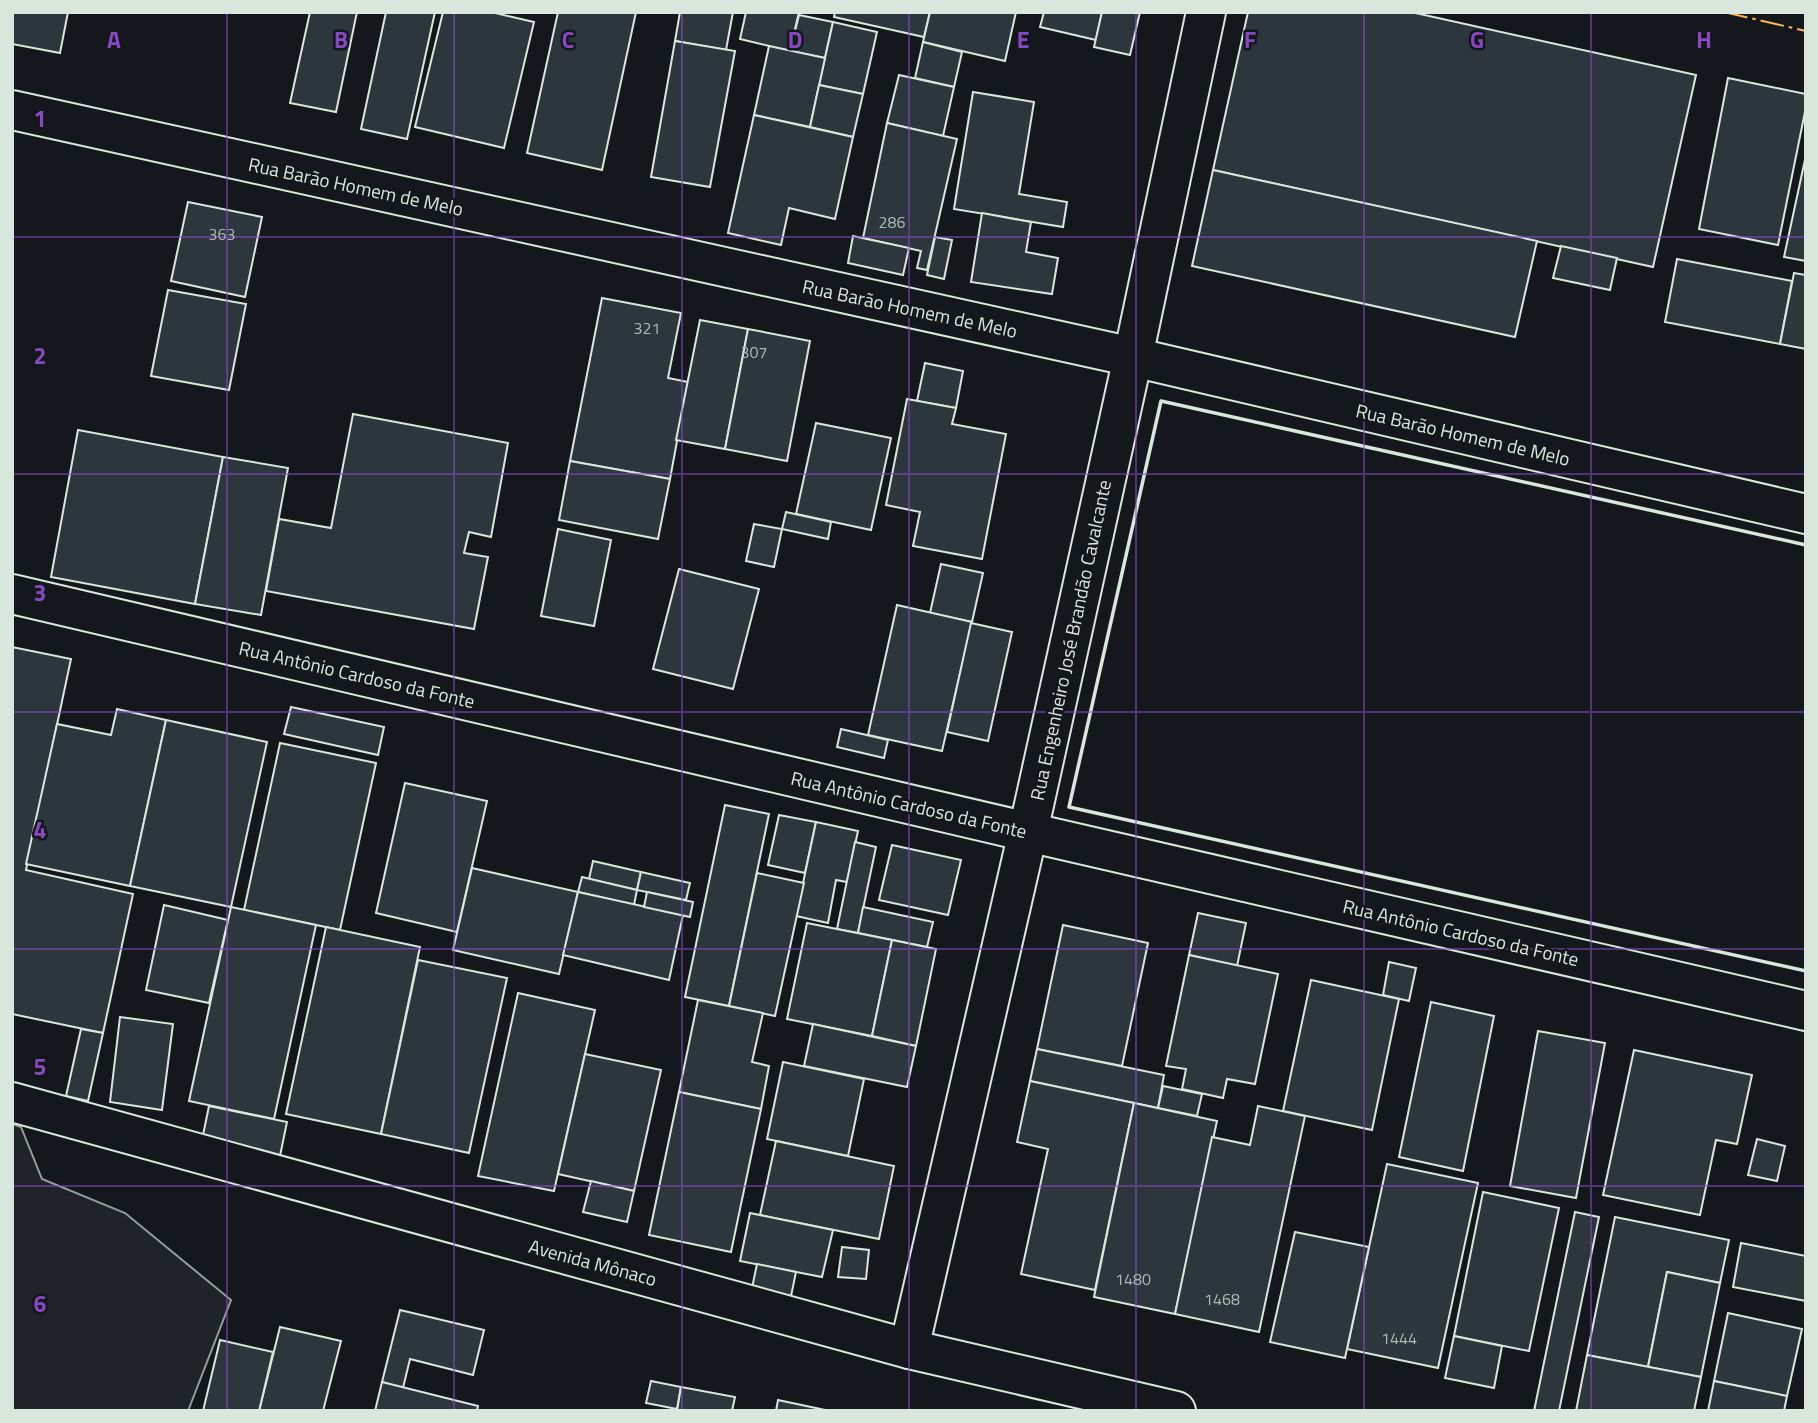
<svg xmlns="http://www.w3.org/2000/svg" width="1818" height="1423" font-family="'Titillium Web',sans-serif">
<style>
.green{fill:#202428;stroke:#939e99;stroke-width:2}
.building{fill:#2c363c;stroke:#d8e6dc;stroke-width:2}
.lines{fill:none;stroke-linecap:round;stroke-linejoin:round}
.minor-casing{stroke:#d8e6dc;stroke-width:42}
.minor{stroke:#14181c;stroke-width:38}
.wall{stroke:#d8e6dc;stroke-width:3.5}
.power{stroke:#ffb74d;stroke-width:2;stroke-dasharray:24 5 3.5 5;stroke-linecap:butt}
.grid{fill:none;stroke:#8948c3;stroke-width:2;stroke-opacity:0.55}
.labels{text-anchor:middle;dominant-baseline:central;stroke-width:5;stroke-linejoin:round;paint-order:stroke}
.number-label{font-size:16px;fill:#adbab4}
.street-label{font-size:19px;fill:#d8e6dc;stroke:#14181c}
.grid-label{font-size:23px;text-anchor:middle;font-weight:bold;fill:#8948c3;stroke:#14181c;stroke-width:5;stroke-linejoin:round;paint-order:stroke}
</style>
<rect width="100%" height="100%" fill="#14181c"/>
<path class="green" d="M12,1124l9,3 21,52 83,34 106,87 -43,111h-176z"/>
<g class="building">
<path d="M12,12h56l-8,41 -48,-9z"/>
<path d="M310,12h47l-21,100 -46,-9z"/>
<path d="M386,12h49l-28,127 -46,-10z"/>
<path d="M443,12h48l43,10 -30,126 -89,-21z"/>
<path d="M558,12h78l-34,158 -75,-17z"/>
<path d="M680,12h53l-7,38 -51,-9z"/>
<path d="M746,12h53l-9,39 -50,-12z"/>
<path d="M835,12h95l-6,25 -90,-20z"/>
<path d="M930,12h86l-11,49 -82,-19z"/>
<path d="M1044,12h58l-6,28 -56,-13z"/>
<path d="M1102,12h38l-10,43 -36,-8z"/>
<path d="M1248,12h163l285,63 -43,192 -440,-97z"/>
<path d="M799,15l34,7 -8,36 -35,-7z"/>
<path d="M833,22l44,10 -14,62 -44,-9z"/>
<path d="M675,41l60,10 -25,136 -59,-10z"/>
<path d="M923,42l39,10 -8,35 -39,-9z"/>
<path d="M769,46l56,12 -15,69 -56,-12z"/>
<path d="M899,75l55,12 -11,49 -56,-13z"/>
<path d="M1728,78l78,16v13l-28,138 -79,-16z"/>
<path d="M819,85l44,9 -10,43 -43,-10z"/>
<path d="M973,92l61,10 -15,92 48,8 -4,25 -109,-18z"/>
<path d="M754,115l99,22 -18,82 -46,-11 -8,37 -53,-12z"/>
<path d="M887,123l70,16 -30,131 -10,-2 4,-17 -58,-13z"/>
<path d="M1806,155v106l-22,-4z"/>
<path d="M1213,170l324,71 -22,96 -323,-71z"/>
<path d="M188,202l74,15 -17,80 -74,-16z"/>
<path d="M982,213l49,9 -5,30 32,6 -6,36 -81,-12z"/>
<path d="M853,236l56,12 -6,27 -55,-12z"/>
<path d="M935,237l17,3 -8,39 -17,-4z"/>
<path d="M1561,246l56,12 -7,32 -57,-12z"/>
<path d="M1677,259l115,22 -12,63 -115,-22z"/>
<path d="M1794,273l12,2v74l-26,-5z"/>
<path d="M168,290l78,14 -17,86 -78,-14z"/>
<path d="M602,298l79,15 -13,65 20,4 -18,97 -100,-18z"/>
<path d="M700,320l48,9 -23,120 -49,-9z"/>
<path d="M748,329l62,12 -23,120 -62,-12z"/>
<path d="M925,363l38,8 -7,37 -39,-7z"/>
<path d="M907,399l49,9 -4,16 54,10 -24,125 -69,-13 7,-34 -34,-7z"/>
<path d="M353,414l155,29 -17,94 -22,-5 -5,21 24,4 -14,72 -208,-38 13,-72 52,9z"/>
<path d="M816,423l75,15 -20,92 -75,-16z"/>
<path d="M78,430l145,27 -28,147 -144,-27z"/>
<path d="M223,457l65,11 -27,147 -66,-11z"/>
<path d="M570,461l100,18 -12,60 -99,-19z"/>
<path d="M786,512l45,10 -3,17 -46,-10z"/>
<path d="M754,524l28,5 -8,38 -28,-6z"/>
<path d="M558,529l53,11 -17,86 -53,-10z"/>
<path d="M941,564l42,9 -11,49 -42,-9z"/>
<path d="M679,569l80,20 -26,100 -80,-20z"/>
<path d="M897,605l75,17 -30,129 -74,-16z"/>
<path d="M971,623l41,9 -24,109 -41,-9z"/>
<path d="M12,647l59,12 -45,211 107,24 -30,139 -91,-19z"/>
<path d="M291,707l93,20 -6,28 -94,-21z"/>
<path d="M117,709l49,11 -36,166 -104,-22 31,-140 54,11z"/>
<path d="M166,720l101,22 -36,165 -101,-21z"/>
<path d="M841,729l47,11 -4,18 -47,-11z"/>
<path d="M280,743l96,20 -36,167 -96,-20z"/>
<path d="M405,783l82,18 -30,131 -81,-19z"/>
<path d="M725,805l44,9 -40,192 -44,-9z"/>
<path d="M779,815l37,7 -11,51 -37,-8z"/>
<path d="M816,822l42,9 -11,51 -11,-2 -8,43 -32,-7z"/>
<path d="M855,842l21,5 -18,86 -21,-4z"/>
<path d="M892,845l69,15 -13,55 -69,-15z"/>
<path d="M593,861l48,11 -4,18 -48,-11z"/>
<path d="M472,868l106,24 -19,82 -106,-24z"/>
<path d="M641,872l49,11 -4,17 -49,-10z"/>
<path d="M757,873l47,10 -29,133 -46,-10z"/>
<path d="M582,877l55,13 -3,15 -56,-13z"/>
<path d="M578,892l105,23 -14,65 -106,-25z"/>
<path d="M647,892l46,10 -3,15 -46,-10z"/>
<path d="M164,905l64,15 -19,83 -63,-13z"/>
<path d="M231,907l85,18 -42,194 -85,-18z"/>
<path d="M863,907l70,15 -6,25 -69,-14z"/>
<path d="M1198,913l48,10 -9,43 -48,-11z"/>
<path d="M807,923l85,17 -20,96 -85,-17z"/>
<path d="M1063,925l85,18 -26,123 -85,-17z"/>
<path d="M326,927l94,20 -39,187 -95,-20z"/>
<path d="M892,940l44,9 -20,97 -44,-10z"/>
<path d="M1189,955l89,19 -23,110 -28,-5 -4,19 -41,-9 4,-20 -20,-3z"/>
<path d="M418,960l89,18 -38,175 -88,-19z"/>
<path d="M1389,962l27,6 -7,33 -26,-6z"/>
<path d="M1311,980l88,19 -27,131 -89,-19z"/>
<path d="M518,993l77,17 -41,181 -76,-15z"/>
<path d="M698,1000l65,13 -11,49 17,4 -8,43 -82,-17z"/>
<path d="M1431,1002l63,14 -31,155 -64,-14z"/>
<path d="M120,1017l53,7 -11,86 -52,-8z"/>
<path d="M813,1024l103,22 -9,41 -103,-21z"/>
<path d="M81,1029l22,4 -15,68 -22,-5z"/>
<path d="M1538,1031l67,12 -29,155 -66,-12z"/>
<path d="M1037,1049l127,26 -6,33 -128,-27z"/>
<path d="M1634,1050l118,25 -15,69 -21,-4 -16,75 -97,-20z"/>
<path d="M585,1054l76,16 -27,121 -76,-17z"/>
<path d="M783,1062l81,17 -16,77 -81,-17z"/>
<path d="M1030,1081l104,22 -39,187 -74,-16 27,-125 -31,-7z"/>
<path d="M1163,1086l39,8 -5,22 -39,-8z"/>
<path d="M679,1092l82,17 -30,143 -82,-17z"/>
<path d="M1134,1103l83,18 -42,193 -81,-17z"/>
<path d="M209,1106l78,16 -7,34 -78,-16z"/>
<path d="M1258,1106l47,10 -46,216 -84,-18 37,-177 38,8z"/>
<path d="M1757,1139l28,7 -8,35 -29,-6z"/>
<path d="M776,1141l118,25 -15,73 -119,-24z"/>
<path d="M1387,1164l91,19 -40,185 -91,-19z"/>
<path d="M591,1181l43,10 -7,31 -44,-10z"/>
<path d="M1483,1192l76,16 -30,143 -75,-15z"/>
<path d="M1575,1212l24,5 -40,194h-25z"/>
<path d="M750,1213l83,17 -11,47 -82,-16z"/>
<path d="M1615,1217l114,23 -9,43 -53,-11 -19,95 -61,-12z"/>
<path d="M1295,1232l74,15 -24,111 -75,-16z"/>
<path d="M1741,1243l65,13v45l-73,-14z"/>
<path d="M842,1247l27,3 -3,29 -28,-2z"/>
<path d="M757,1264l39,8 -5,24 -39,-8z"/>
<path d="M1667,1272l53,11 -19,94 -53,-10z"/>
<path d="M400,1310l84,20 -11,45 -63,-16 -7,29 -21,-6z"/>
<path d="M1728,1313l74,16 -15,67 -73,-15z"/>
<path d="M280,1327l61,14 -18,70h-64z"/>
<path d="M1454,1336l48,10 -8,42 -49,-10z"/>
<path d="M220,1340l53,12 -14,59h-56z"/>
<path d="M1587,1355l114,22 -7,34h-118z"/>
<path d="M651,1381l30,6 -4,22 -31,-6z"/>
<path d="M1714,1381l73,15 -3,15h-76z"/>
<path d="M382,1382l96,24 -1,5h-102z"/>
<path d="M681,1387l54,10 -3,14h-55z"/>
<path d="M778,1400l52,11h-54z"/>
</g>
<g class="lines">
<defs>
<g id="minor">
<path d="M12,110l1121,247 673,157"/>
<path d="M12,594l1016,238 778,179"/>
<path d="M12,1102l897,247 267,62"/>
<path d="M909,1349l119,-517 105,-475 73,-345"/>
</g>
</defs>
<use href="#minor" class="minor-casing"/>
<use href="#minor" class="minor"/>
<path class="wall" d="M1806,545l-645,-144 -92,406 737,164"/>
<path class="power" d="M1724,12l82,19"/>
</g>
<path class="grid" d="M227,12v1399M454,12v1399M682,12v1399M909,12v1399M1136,12v1399M1364,12v1399M1591,12v1399M12,237h1794M12,474h1794M12,712h1794M12,949h1794M12,1186h1794"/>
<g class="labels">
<g class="number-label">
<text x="892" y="222">286</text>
<text x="222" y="234">363</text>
<text x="647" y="328">321</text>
<text x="754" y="352">307</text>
<text x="1133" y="1279">1480</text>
<text x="1222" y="1299">1468</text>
<text x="1399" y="1338">1444</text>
</g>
<g class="street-label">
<text transform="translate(356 186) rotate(12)">Rua Barão Homem de Melo</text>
<text transform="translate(910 308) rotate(12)">Rua Barão Homem de Melo</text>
<text transform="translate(1463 434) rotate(13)">Rua Barão Homem de Melo</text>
<text transform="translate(1070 640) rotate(-78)">Rua Engenheiro José Brandão Cavalcante</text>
<text transform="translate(357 674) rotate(13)">Rua Antônio Cardoso da Fonte</text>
<text transform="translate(909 804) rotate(13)">Rua Antônio Cardoso da Fonte</text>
<text transform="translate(1461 932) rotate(13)">Rua Antônio Cardoso da Fonte</text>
<text transform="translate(593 1262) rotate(15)">Avenida Mônaco</text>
</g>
</g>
<g class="grid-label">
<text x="114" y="48">A</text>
<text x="341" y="48">B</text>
<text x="568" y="48">C</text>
<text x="795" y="48">D</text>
<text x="1023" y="48">E</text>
<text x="1250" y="48">F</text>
<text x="1477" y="48">G</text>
<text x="1704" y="48">H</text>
<text x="40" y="127">1</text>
<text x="40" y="364">2</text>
<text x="40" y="601">3</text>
<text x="40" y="838">4</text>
<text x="40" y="1075">5</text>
<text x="40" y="1312">6</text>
</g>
<rect width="1818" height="1423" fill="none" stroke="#d8e6dc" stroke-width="28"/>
</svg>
